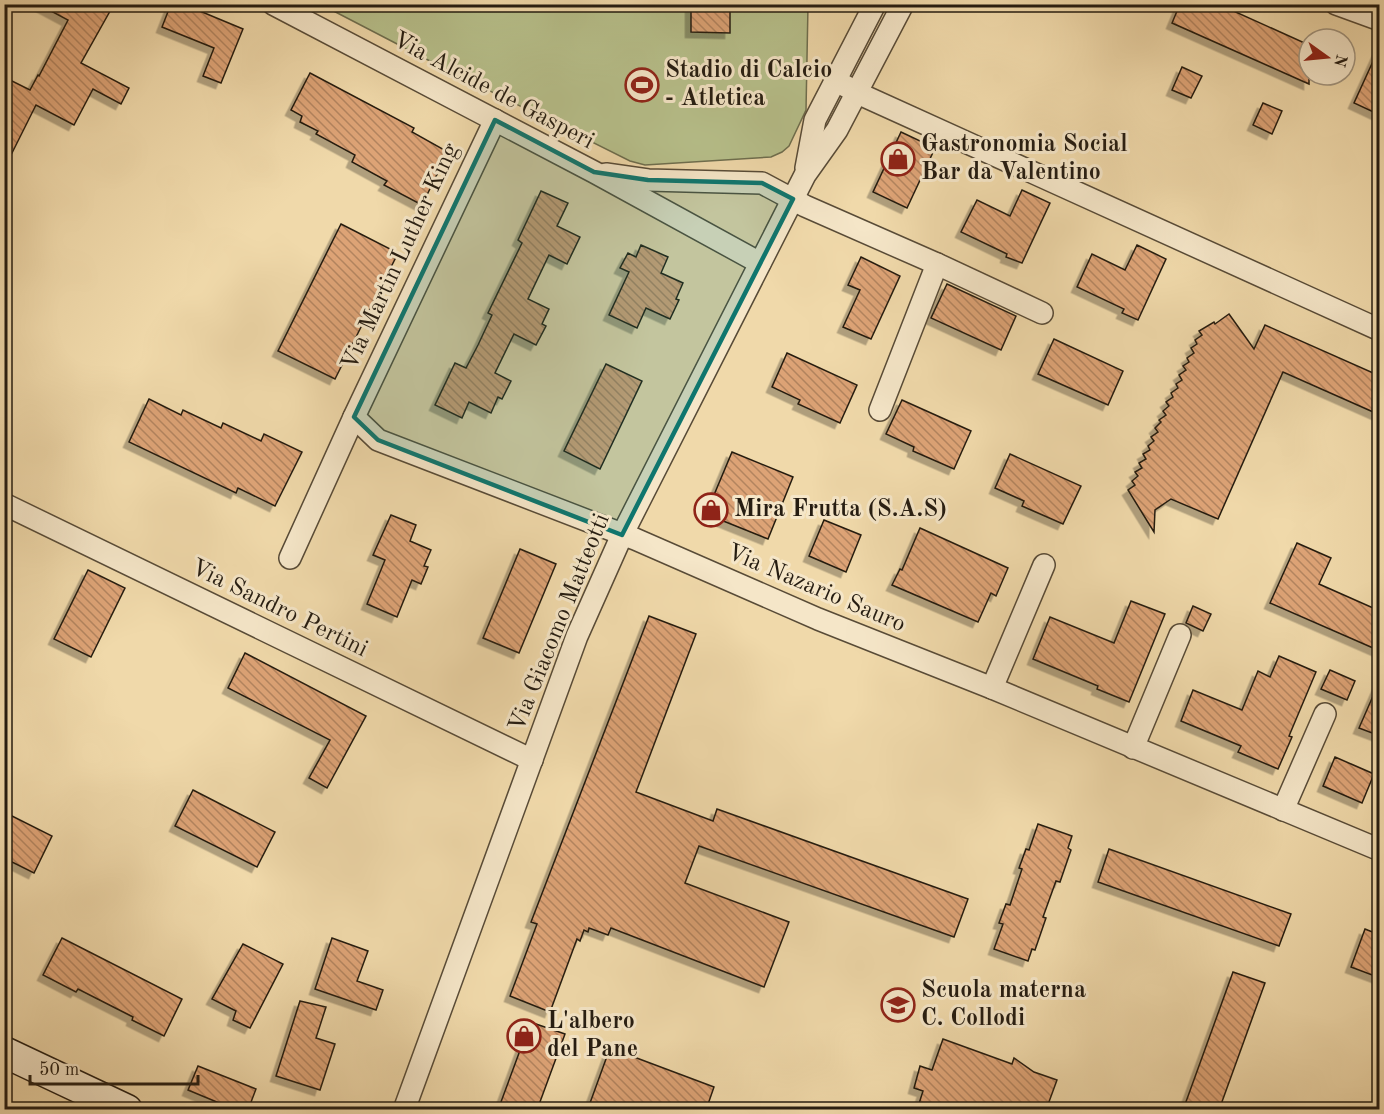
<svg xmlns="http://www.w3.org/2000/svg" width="1384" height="1114" font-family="'Old Standard TT',serif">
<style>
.pitch{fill:#b7c08b;stroke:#6e6e4e;stroke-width:1.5}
.building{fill:url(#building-back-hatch);stroke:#251c11;stroke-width:1.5;filter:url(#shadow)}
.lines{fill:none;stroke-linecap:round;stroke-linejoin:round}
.street-casing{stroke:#584b37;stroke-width:24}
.secondary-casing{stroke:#251c11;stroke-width:33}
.street{stroke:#f5e6c8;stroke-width:21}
.secondary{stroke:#f5e6c8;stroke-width:30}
.marked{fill:#0f766e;fill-opacity:0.2;stroke:#0f766e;stroke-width:4.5;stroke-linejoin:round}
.labels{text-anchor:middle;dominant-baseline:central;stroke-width:6;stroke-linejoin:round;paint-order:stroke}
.poi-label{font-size:24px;font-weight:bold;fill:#251c11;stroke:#f5e6c8;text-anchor:start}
.street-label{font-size:24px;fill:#251c11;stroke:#f5e6c8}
</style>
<defs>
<pattern id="building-back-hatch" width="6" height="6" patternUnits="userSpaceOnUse" patternTransform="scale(1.5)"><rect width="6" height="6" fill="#dda376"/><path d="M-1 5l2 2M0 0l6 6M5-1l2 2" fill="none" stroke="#b3845f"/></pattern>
<filter id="shadow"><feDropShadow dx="-5.5" dy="5.5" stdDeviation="0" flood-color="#0004"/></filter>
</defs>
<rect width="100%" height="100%" fill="#f0d9aa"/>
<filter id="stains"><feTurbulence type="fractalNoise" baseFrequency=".00333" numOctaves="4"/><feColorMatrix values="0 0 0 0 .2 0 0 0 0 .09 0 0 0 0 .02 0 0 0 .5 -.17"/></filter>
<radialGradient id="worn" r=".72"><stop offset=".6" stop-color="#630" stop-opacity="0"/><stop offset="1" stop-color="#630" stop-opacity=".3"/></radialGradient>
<path class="pitch" d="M322,5h486l-2,105 -17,36 -7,6 -11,5 -126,8 -15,-4 -202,-101z"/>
<g class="building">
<path d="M38,4h76l-33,59 48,25 -8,16 -28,-15 -19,36 -38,-20 -32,64v-92l26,13 8,-15 1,1 29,-56z"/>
<path d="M171,4h12l60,25 -22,54 -18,-7 11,-28 -52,-21z"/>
<path d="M691,4h39v29l-39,-1z"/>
<path d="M1180,4h38l91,41v39l-137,-61z"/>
<path d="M1380,46v69l-26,-12z"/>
<path d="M1182,67l20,9 -11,22 -19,-8z"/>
<path d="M310,73l104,55 -2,4 36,20 -26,53 -38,-20 3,-4 -35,-19 3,-7 -39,-21 2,-3 -18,-9 2,-6 -11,-6z"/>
<path d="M1263,103l19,8 -10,23 -19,-9z"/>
<path d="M901,132l34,16 -28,60 -34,-16z"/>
<path d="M1022,190l28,13 -28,60 -16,-6 1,-3 -46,-22 16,-32 33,16z"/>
<path d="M541,191l27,12 -11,23 23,11 -13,27 -18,-9 -21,44 21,10 -7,15 4,2 -10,19 -22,-11 -19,39 16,8 -9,18 -4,-2 -7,16 -22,-11 -7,16 -27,-13 20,-42 11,5 12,-23 14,-30 -4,-2 34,-70 -4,-3z"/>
<path d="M341,224l57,29 -63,126 -57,-28z"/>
<path d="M641,245l27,12 -7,16 22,10 -7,16 3,1 -9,19 -24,-11 -9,20 -28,-13 20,-43 -9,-4 8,-15 8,4z"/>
<path d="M1137,245l29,14 -28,61 -16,-7 2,-4 -47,-22 15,-33 33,16z"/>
<path d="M861,257l39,19 -29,63 -28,-12 17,-37 -12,-5z"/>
<path d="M947,284l69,32 -15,34 -70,-32z"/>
<path d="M1229,314l25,35 11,-24 115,51v39l-97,-43 -65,147 -47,-20 -16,11 -1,22 -26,-42 7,-5 -3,-4 6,-5 -3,-4 7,-4 -3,-5 7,-4 -3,-5 7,-4 -2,-4 6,-5 -3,-4 7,-5 -3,-4 6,-6 -2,-2 7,-5 -3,-4 6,-5 -3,-4 7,-5 -2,-4 7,-5 -2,-4 6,-4 -3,-5 7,-5 -3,-4 6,-4 -2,-4 7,-5 -3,-5 6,-4 -2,-4 7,-5 -3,-4 15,-9 1,2z"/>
<path d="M1054,339l69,32 -15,34 -70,-31z"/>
<path d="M787,353l70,32 -17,38 -42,-19 2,-4 -28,-13z"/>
<path d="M606,364l36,17 -42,88 -36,-18z"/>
<path d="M149,399l32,16 2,-5 38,18 2,-5 38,18 3,-7 38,18 -27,54 -37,-18 -2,5 -107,-51z"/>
<path d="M902,400l69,31 -17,38 -41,-18 1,-4 -28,-13z"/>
<path d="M732,452l61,25 -25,62 -62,-25z"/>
<path d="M1010,454l71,32 -18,38 -41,-18 2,-5 -29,-13z"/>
<path d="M391,515l25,10 -6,16 21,9 -7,16 4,1 -7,17 -9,-4 -15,37 -30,-13 18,-44 -12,-5z"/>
<path d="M824,520l37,15 -15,37 -37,-16z"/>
<path d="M920,528l88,40 -12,28 -5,-3 -13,29 -86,-37 8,-16 2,1z"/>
<path d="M1297,543l34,15 -12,26 61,27v40l-110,-48z"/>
<path d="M520,549l36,15 -37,89 -36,-15z"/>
<path d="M88,570l37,18 -34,69 -37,-18z"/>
<path d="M1131,601l34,13 -36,88 -32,-13 1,-3 -65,-27 17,-42 64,26z"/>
<path d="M1193,606l18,8 -8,17 -17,-8z"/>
<path d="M649,616l47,18 -60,158 77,29 4,-12 251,90 -14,38 -255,-91 -14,37 104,39 -25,65 -153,-59 -3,7 -19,-7 -1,4 -4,-2 -4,11 -3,-2 -27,73 -40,-16 27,-72 -6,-2z"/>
<path d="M245,653l121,63 -39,72 -18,-10 21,-38 -102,-52z"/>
<path d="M1279,656l37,16 -27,64 3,1 -14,32 -40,-17 3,-6 -60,-25 12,-31 49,20 16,-39 12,6z"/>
<path d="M1330,670l25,11 -8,19 -26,-11z"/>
<path d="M1380,680v56l-21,-8z"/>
<path d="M1335,757l39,17 -12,29 -39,-17z"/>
<path d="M193,790l82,42 -18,35 -82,-41z"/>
<path d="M4,812l48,24 -18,37 -30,-15z"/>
<path d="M1038,824l34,12 -4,12 3,2 -11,32 -4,-1 -13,36 3,1 -11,32 -3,-1 -4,12 -34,-12 9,-25 -4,-1 7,-19 4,1 12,-36 -3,-1 7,-19 3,1z"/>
<path d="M1109,849l182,65 -12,32 -181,-64z"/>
<path d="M1365,929l15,6v43l-29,-11z"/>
<path d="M62,938l120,61 -18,37 -32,-16 1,-3 -55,-28 -2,3 -33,-17z"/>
<path d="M332,938l36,13 -11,30 26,9 -7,20 -61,-21z"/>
<path d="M243,944l40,20 -33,64 -17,-8 3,-9 -24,-12z"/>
<path d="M1233,972l32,11 -46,127h-36z"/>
<path d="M300,1001l26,6 -10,31 19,6 -15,46 -44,-14z"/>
<path d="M536,1024l29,10 -28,76h-39l24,-65 6,2z"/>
<path d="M943,1039l69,25 2,-6 20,14 23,8 -11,30h-129l6,-19 -9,-3 6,-22 12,4z"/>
<path d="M610,1048l104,39 -8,23h-99l-17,-7z"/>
<path d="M198,1066l58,23 -8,21h-12l-48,-20z"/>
</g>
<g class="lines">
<defs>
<g id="street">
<path d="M273,4l321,168 166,91"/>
<path d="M1336,4l44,16"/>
<path d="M836,81l28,15 516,234"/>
<path d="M495,120l-141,297 24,23 257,99 183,80 174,69 388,162"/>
<path d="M806,168l9,-48 60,-116"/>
<path d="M606,174l42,6 114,3 43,23 132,58"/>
<path d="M880,410l57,-146 105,49"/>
<path d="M4,504l528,256"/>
<path d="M290,558l64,-141"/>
<path d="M992,688l52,-123"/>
<path d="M1133,748l47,-113"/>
<path d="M1283,810l42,-96"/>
<path d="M404,1110l173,-474 45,-101 183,-360 32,-45 66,-126"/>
</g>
<path id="secondary" d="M4,1052l123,58"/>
</defs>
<use href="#street" class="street-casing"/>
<use href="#secondary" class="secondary-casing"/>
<use href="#street" class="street"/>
<use href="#secondary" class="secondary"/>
</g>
<path class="marked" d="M495,120l99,52 54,8 114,3 31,16 -171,336 -244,-95 -24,-23z"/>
<defs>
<symbol id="stadium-ring" viewBox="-11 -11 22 22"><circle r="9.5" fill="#f5e6c8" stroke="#8f2418" stroke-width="1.5"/><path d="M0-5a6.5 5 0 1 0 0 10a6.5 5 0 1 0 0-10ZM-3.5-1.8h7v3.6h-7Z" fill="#8f2418"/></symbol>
<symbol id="shop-ring" viewBox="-11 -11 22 22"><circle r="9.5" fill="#f5e6c8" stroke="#8f2418" stroke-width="1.5"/><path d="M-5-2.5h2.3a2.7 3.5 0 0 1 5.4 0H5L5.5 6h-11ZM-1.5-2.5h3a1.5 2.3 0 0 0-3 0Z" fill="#8f2418"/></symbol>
<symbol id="school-ring" viewBox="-11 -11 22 22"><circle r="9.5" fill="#f5e6c8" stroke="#8f2418" stroke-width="1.5"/><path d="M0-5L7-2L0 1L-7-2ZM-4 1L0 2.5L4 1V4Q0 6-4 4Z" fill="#8f2418"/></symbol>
</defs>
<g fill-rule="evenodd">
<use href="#stadium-ring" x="623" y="66" width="38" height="38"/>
<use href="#shop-ring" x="879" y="140" width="38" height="38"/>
<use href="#shop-ring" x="692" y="491" width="38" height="38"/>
<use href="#school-ring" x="879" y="986" width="38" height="38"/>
<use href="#shop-ring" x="505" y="1017" width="38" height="38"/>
</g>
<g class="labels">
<g class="poi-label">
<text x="665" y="71">Stadio di Calcio<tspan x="665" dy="28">- Atletica</tspan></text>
<text x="921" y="145">Gastronomia Social<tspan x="921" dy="28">Bar da Valentino</tspan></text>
<text x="734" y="510">Mira Frutta (S.A.S)</text>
<text x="921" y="991">Scuola materna<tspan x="921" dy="28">C. Collodi</tspan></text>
<text x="547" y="1022">L'albero<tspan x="547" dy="28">del Pane</tspan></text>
</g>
<g class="street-label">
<text transform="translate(493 91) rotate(28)">Via Alcide de Gasperi</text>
<text transform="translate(401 257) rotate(-65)">Via Martin Luther King</text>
<text transform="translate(816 589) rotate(23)">Via Nazario Sauro</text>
<text transform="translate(279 609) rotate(26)">Via Sandro Pertini</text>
<text transform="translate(560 623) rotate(-68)">Via Giacomo Matteotti</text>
</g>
</g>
<rect width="1384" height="1114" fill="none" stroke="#f0d9aa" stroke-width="24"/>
<rect x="6" y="6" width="1372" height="1102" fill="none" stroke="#251c11" stroke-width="3"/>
<rect x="12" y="12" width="1360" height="1090" fill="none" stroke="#251c11" stroke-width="1.5"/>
<g transform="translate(1327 57) rotate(105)"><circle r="28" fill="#f5e6c8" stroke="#a2957f" stroke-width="1.5"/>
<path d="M0-4.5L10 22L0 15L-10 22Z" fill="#8f2418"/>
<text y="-9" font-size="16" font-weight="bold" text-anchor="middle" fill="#251c11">N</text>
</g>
<path d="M30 1075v9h168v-9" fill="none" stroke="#251c11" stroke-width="3"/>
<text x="39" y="1075" font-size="18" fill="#251c11" stroke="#f5e6c8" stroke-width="4.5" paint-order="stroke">50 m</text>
<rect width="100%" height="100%" filter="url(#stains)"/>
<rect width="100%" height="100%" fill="url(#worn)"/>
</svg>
